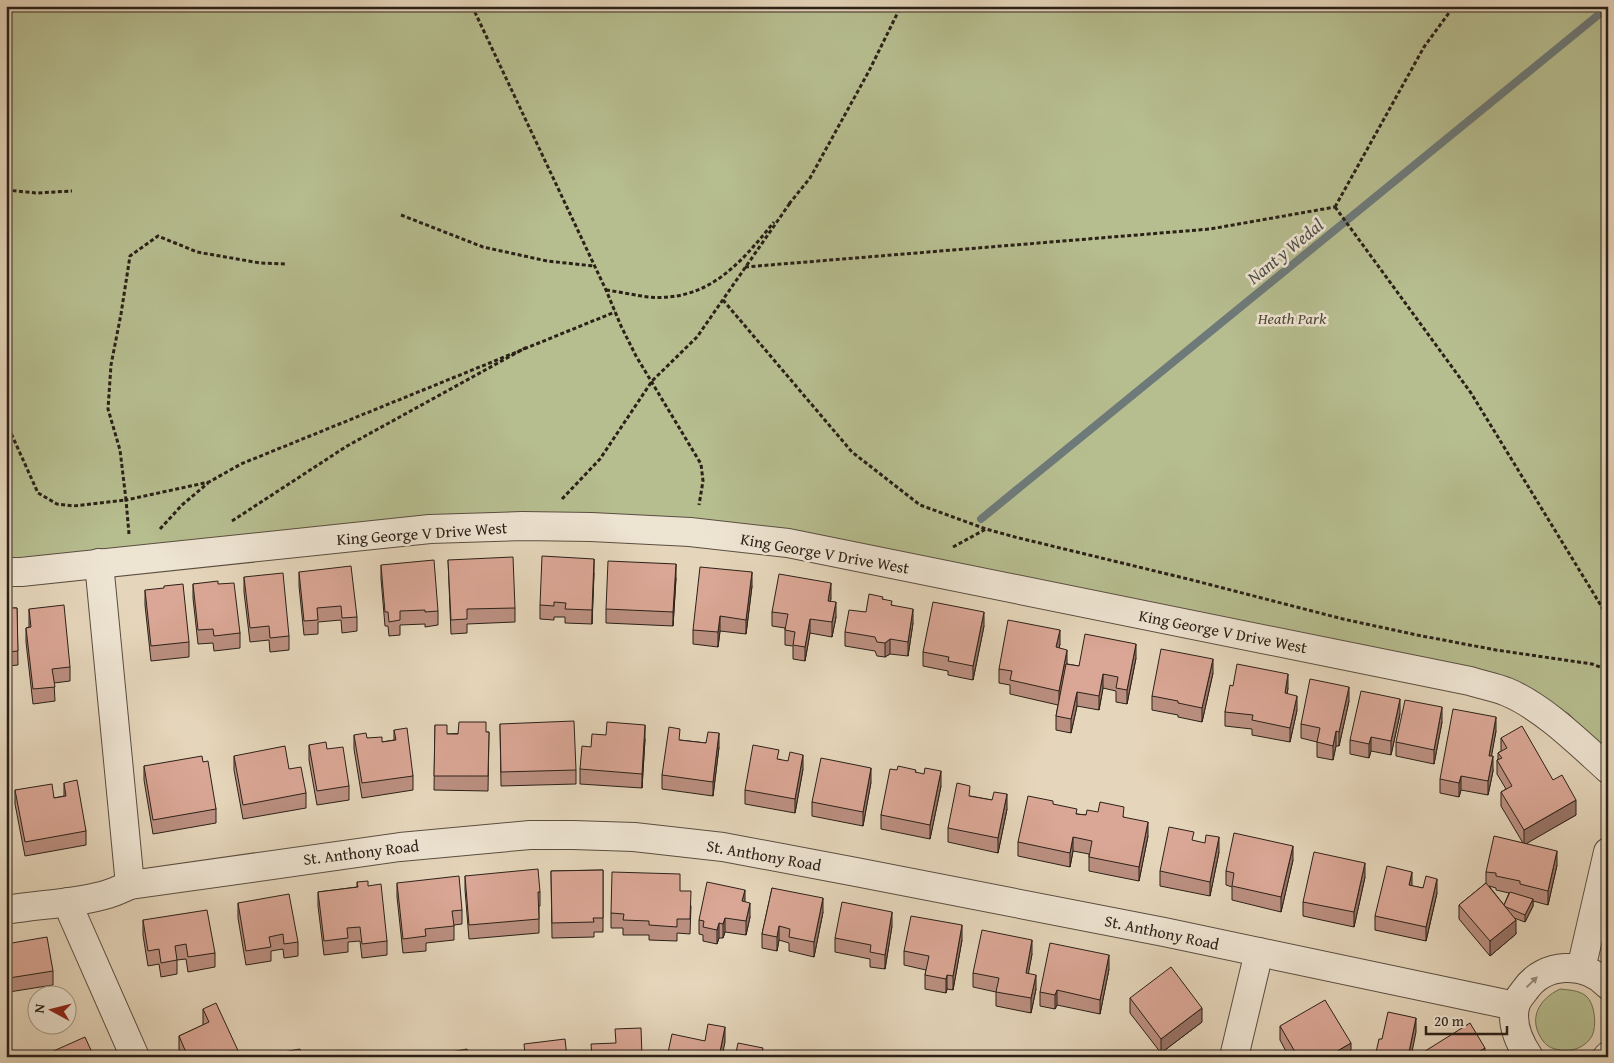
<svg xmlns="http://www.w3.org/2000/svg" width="1614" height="1063" font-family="'Gentium Book Plus',serif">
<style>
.green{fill:#b6bd8f;stroke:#706f54}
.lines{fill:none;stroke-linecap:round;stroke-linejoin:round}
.stream{stroke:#6e7a79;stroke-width:8}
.minor-casing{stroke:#5a4e40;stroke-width:30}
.path{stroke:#2b2118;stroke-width:3;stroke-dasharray:4 2.5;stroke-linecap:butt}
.minor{stroke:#eee4d2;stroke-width:28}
.wall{fill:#bb8f80;stroke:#2b2118;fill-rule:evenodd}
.shaded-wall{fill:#997468;stroke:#2b2118}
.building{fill:#daa695;stroke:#2b2118}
.oneway{fill:#968c7e}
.labels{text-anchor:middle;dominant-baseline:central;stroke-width:5;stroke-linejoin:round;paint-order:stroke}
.park-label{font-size:16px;font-style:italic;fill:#4e4836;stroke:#eee4d2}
.street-label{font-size:16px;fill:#2b2118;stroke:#eee4d2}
.water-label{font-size:18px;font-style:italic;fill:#4d4e49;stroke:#eee4d2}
</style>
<rect width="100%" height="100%" fill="#e5d5ba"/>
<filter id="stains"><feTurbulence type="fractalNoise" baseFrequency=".004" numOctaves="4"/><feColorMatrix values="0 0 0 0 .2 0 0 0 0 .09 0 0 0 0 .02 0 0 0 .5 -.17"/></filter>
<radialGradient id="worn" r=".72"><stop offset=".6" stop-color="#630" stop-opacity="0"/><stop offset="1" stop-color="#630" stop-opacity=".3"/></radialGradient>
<g class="green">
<path d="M6,6h1602v743l-8,-4 -31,-31 -40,-22 -852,-168 -671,42z"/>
<path d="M1560,989c8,1 19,1 26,7 9,7 11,30 6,40 -6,11 -21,17 -33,14 -8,-2 -11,-3 -16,-9 -16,-22 -4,-42 17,-52z"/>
</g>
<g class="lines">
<path class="stream" d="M981,519l627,-512"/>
<defs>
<g id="minor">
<path d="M99,563l31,322"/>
<path d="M6,572h15l409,-43 92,-3 69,1 99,5 98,11 682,138c12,4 25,6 37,11 36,15 72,51 101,77"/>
<path d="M68,902l4,12 63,143"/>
<path d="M6,910c33,-6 70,-6 102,-16 7,-2 15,-6 22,-9l270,-38 130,-12h43l61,2 89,10 133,25 308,60 351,74"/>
<path d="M1581,969l27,-117"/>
<path d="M1234,1057l25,-105"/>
<path d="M1529,1057c-10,-15 -18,-32 -14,-50 1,-6 6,-12 10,-17 19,-28 60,-29 83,-5"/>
<path d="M1607,1057l1,-1"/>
</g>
</defs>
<use href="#minor" class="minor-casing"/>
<g class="path">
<path d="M472,6l134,284 15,36 15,30 65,108 2,17 -4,24"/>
<path d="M6,190l31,3 35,-2"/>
<path d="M789,204l21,-26 59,-107 32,-65"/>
<path d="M1335,207l136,186 137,224"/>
<path d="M1335,207l89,-160 30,-41"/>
<path d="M401,215l82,32 64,14 47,5"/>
<path d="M745,267l465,-38 125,-22"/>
<path d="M606,290c14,2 28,5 42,7 60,5 92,-33 126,-75"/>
<path d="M723,300l129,152 68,53 66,24 29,8 177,43 151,39 74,16 79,15 96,14 16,6"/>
<path d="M6,422l32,71 19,11 16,2 53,-6 -6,-50 -12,-41 3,-44 10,-51 9,-58 28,-20 39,16 63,11 26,1"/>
<path d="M562,499l38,-40 52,-78 45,-44 93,-134"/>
<path d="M232,521l115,-75 180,-99"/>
<path d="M160,529l22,-24 26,-22"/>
<path d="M129,534l-3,-34 83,-18 32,-18 374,-152"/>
<path d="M953,547l33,-18"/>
</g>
<use href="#minor" class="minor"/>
</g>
<g class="wall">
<path d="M448,560l67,48v14l-48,2v9l-16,1z"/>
<path d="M381,565l57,46v14l-13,2v-3l-25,1v10l-11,1 -1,-10h-3l-4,-47z"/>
<path d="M299,572l58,45v14l-15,2 -1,-13 -23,2v12l-14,1 -5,-49z"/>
<path d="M594,573l-2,51 -27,-1v-6h-11v3l-14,-1v-14z"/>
<path d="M244,577l45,59v14l-19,2 -1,-12 -19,2 -6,-50z"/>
<path d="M676,578l-3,48 -67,-3v-14z"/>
<path d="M193,584h25l22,49v15l-26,3 -1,-8 -15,1 -5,-46z"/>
<path d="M752,586l-6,48 -26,-3 -2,16 -25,-3v-14z"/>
<path d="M145,590l44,52v15l-38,4 -6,-56z"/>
<path d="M831,598l-1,4 6,15 -4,20 -22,-4 -5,28 -12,-2v-13l-8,-1v-17l-13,-2v-14z"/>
<path d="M883,599l9,6 21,18 -5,33 -18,-2 -5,3 -8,-1 -2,-5 -30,-5v-14l21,-20z"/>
<path d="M6,608h11l1,57 -10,1v11l-2,1z"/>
<path d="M29,609l41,58v14l-16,2 1,18 -22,3 -7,-62v-14l3,-1z"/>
<path d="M984,626l-11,54 -25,-5v-4l-25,-5v-14z"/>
<path d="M1060,644l-1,4 8,16 12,2 57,-8 -9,46 -11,-2v-11l-13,-3 -4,22 -22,-4 -6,27 -15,-3v-14l2,-11 -48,-11v-9l-11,-2v-14z"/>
<path d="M1213,673l-11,49 -24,-5v-2l-26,-5v-14z"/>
<path d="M1233,686l55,2 -1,6 10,16 -7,32 -38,-7v-6l-27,-3v-14z"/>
<path d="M1349,701l-10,45h-3l-3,14 -16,-3v-15l-16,-4v-14z"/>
<path d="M1400,714l-9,41 -20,-4 -2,7 -19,-4v-14z"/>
<path d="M1442,722l-8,42 -38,-8v-14z"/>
<path d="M500,724l76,46v14l-75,2z"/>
<path d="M435,725l12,9 42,-2 -1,59 -54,-1z"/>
<path d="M394,730l19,46v14l-51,8 -8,-49v-14l28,7 12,-2z"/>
<path d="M1496,731l-5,25 2,15 -5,24 -27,-5 -2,7 -19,-4v-14z"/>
<path d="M1501,738l52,42 23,35 -50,28 31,22 -9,40 -15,-4v5l-8,16 -11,-4 2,16 -26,22 -31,-37v-14l27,-22v-11l37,-29 -22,-37v-14l5,-3 -9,-15v-14l1,-1v-6l3,-2zM1489,886l7,2v2l13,3 -5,12z"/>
<path d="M645,739l-3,49 -62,-4v-15l11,-22z"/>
<path d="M680,740l26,3 13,4 -6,49 -51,-7v-14z"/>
<path d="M309,745l18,4 22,37v14l-32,5 -8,-45z"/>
<path d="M234,756l55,13 17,24v15l-63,11 -9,-49z"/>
<path d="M779,759l24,10 -8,44 -50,-9v-14z"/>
<path d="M203,762l13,47v14l-63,11 -9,-54v-14z"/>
<path d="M897,770l19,2 25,14 -11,53 -49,-10v-14z"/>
<path d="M871,782l-8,44 -51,-10v-14z"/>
<path d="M64,783l22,48v14l-61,11 -10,-52v-14l39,8 10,-2z"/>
<path d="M970,796l22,4 15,9 -9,44 -50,-11v-14z"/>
<path d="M1053,804l24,10 9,1 38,2 24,19 -9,45 -50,-10v-17l-16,-3 -3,16 -52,-11v-14z"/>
<path d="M6,835l2,10v14l-2,1z"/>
<path d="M1194,841l25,11 -9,44 -50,-10v-15z"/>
<path d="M1293,860l-12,52 -49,-12v-13l-6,-2v-14z"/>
<path d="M603,870v62h-9v5l-42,1 -1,-67z"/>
<path d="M465,876l75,16v14h-1v27l-70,6 -4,-49z"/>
<path d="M1365,877l-11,50 -51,-11v-14z"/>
<path d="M357,882l11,4 19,55v14l-25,3 -2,-17 -12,1v10l-24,3 -6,-49v-14l39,-5z"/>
<path d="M397,883l65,27v14l-8,1v15l-28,3v8l-23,2 -6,-56z"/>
<path d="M1412,886l11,2 14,5 -11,48 -51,-11v-14z"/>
<path d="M772,888l51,24 -9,45 -25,-6v-8l-10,-3 -2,11 -15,-3v-14z"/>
<path d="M680,891l11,15 -1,28 -13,-1v8l-28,-1v-5h-26v-7h-12v-15z"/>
<path d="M745,902l5,15 -4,18 -21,-3 -2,6h-4l-2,6 -14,-3v-6l-4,-1v-14z"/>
<path d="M238,903l60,39v14l-14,2 -1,-9 -12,2v10l-25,4 -8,-47z"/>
<path d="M143,920l72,33v14l-27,5 -2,-13 -9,1v14l-16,3 -2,-13 -11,2 -5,-31z"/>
<path d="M892,926l-7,43 -15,-2v-8l-35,-7v-14z"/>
<path d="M962,940l-9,50 -6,-1 -1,4 -21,-4v-14l1,-5 -22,-5v-14z"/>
<path d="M6,944l47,27v14l-44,7 -3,-14z"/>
<path d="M1032,954l-4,19 8,16 -5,24 -35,-7v-14l-23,-5v-14z"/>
<path d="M1109,969l-9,45 -43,-9 -2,4 -15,-3v-14z"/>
<path d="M1130,998l72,24 -41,31 -31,-40z"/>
<path d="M203,1009l38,48h-59l-3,-7v-14l24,-11z"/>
<path d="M1280,1026l71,31h-62l-9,-17z"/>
</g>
<g class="shaded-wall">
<path d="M594,559v14l-2,51v-14z"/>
<path d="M676,564v14l-3,48v-14z"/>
<path d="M752,572v14l-6,48v-14z"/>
<path d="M831,583v15l-3,17v-14z"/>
<path d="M836,602v15l-4,20v-15z"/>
<path d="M913,609v14l-5,33v-14z"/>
<path d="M984,612v14l-11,54v-14z"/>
<path d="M720,616v15l-2,16v-15z"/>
<path d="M810,619v14l-5,28v-14z"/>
<path d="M1060,630v14l-4,18v-15z"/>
<path d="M890,639v15l-5,3v-14z"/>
<path d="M1136,644v14l-9,46v-14z"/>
<path d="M1067,650v14l-8,41v-14z"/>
<path d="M1213,659v14l-11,49v-14z"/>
<path d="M1103,674v14l-4,22v-14z"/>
<path d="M1288,674v14l-3,20v-15z"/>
<path d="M1349,687v14l-10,45v-14z"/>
<path d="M1077,692v14l-6,27v-14z"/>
<path d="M1297,696v14l-7,32v-14z"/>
<path d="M1400,699v15l-9,41v-14z"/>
<path d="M1442,707v15l-8,42v-14z"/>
<path d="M1496,717v14l-7,39v-14z"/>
<path d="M645,725v14l-3,49v-14z"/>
<path d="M1336,731v15l-3,14v-14z"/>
<path d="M719,733v14l-6,49v-14z"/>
<path d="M1371,737v14l-2,7v-14z"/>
<path d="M803,755v14l-8,44v-14z"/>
<path d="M1493,756v15l-5,24v-14z"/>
<path d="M871,768v14l-8,44v-14z"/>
<path d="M941,771v15l-11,53v-14z"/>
<path d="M1461,776v14l-2,7v-14z"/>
<path d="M1007,794v15l-9,44v-15z"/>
<path d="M1576,800v15l-52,30v-15z"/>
<path d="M1148,822v14l-9,45v-14z"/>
<path d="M1073,837v14l-3,16v-14z"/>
<path d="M1219,837v15l-9,44v-14z"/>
<path d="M1293,846v14l-12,52v-15z"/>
<path d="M1557,851v14l-9,40v-14z"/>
<path d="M1365,863v14l-11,50v-15z"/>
<path d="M1412,872v14l-3,-1z"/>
<path d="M1437,879v14l-11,48v-14z"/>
<path d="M745,890v14l-3,-3z"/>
<path d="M823,898v14l-9,45v-15z"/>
<path d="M1533,899v7l-8,16v-7z"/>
<path d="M750,903v14l-4,18v-14z"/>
<path d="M892,912v14l-7,43v-14z"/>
<path d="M725,918v14l-2,6v-14z"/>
<path d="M1516,920v14l-26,22v-15z"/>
<path d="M719,923v15l-2,6v-14z"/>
<path d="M962,925v15l-9,50v-14z"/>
<path d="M779,926v14l-2,11v-14z"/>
<path d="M1032,940v14l-6,33v-14z"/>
<path d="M1109,955v14l-9,45v-14z"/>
<path d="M947,975v14l-1,4v-14z"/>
<path d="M1036,975v14l-5,24v-15z"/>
<path d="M1057,990v15l-2,4v-14z"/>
<path d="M1202,1008v14l-41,31v-14z"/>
<path d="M1416,1018v14l-5,25h-3z"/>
<path d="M725,1027v15l-3,15h-3z"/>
<path d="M1351,1043v14h-24z"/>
<path d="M1485,1048v9h-15z"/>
</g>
<g class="building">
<path d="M542,556l52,3 -2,51 -27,-1 1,-6 -12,-1v4l-14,-1z"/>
<path d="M513,557l2,51 -48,1v10l-16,1 -3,-60z"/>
<path d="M434,560l4,51 -13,1v-2l-25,1v9l-11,2 -1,-10h-3l-4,-47z"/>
<path d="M608,561l68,3 -3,48 -67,-3z"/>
<path d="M351,566l6,51 -15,1 -1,-12 -24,2 1,12 -14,1 -5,-49z"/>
<path d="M700,567l52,5 -6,48 -26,-4 -2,16 -25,-2z"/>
<path d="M283,573l6,63 -19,2 -1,-12 -19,2 -6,-51z"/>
<path d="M779,574l52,9 -3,18 8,1 -4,20 -22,-3 -5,28 -12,-2 2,-13 -10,-2 3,-16 -16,-2z"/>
<path d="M218,581v3l16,-1 6,50 -26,3 -1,-7 -15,1 -5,-46z"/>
<path d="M183,584l6,58 -38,4 -6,-56 19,-2v-2z"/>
<path d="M869,594l14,3 -1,2 10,2 -1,4 22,4 -5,33 -18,-3 -5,4 -8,-1 -2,-5 -30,-5 4,-22 17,2z"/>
<path d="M933,602l51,10 -11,54 -25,-5 1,-4 -26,-5z"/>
<path d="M64,605l6,62 -18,2 3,18 -22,2 -7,-61 5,-1 -2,-18z"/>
<path d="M6,608h11l1,43 -10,1v11h-2z"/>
<path d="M1008,620l52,10 -4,17 11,3 -8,41 -49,-11 2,-9 -13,-2z"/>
<path d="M1085,634l51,10 -9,46 -11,-2 2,-11 -15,-3 -4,22 -22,-4 -6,27 -15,-3 10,-52 13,2z"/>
<path d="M1161,649l52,10 -11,49 -24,-5v-2l-26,-5z"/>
<path d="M1237,664l51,10 -3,19 12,3 -7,32 -38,-8 1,-5 -28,-3 5,-27 3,1z"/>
<path d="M1310,679l39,8 -10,45 -3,-1 -3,15 -16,-4 3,-14 -19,-4z"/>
<path d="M1361,691l39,8 -9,42 -20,-4 -2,7 -19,-4z"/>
<path d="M1405,700l37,7 -8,43 -38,-8z"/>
<path d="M1453,709l43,8 -7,39h4l-5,25 -27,-5 -2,7 -19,-4z"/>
<path d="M574,721l2,49 -75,2 -1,-48z"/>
<path d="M459,722h27v10h3l-1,44h-54l1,-51h12v9h11z"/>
<path d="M607,722l38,3 -3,49 -62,-5 2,-23 9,1 1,-13 14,1z"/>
<path d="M1522,726l31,54 9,-5 14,25 -52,30 -23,-38 11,-6 -15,-26 5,-2 -4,-5 9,-5 -6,-10z"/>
<path d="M669,727l11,2 -1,11 27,3 2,-11 11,1 -6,49 -51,-7z"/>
<path d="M407,728l6,48 -51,7 -8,-48 12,-2 1,5 15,-1v5l14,-2 -2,-10z"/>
<path d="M326,742l1,7 16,-2 6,39 -32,5 -8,-46z"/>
<path d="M753,745l26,5 -2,9 11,2 2,-9 13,3 -8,44 -50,-9z"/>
<path d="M285,746l4,23 12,-2 5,26 -63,12 -9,-49z"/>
<path d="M202,756l1,6 5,-1 8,48 -63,11 -9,-54z"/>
<path d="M821,758l50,10 -8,44 -51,-10z"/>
<path d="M898,766l18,4 -1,2 9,2 1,-6 16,3 -11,54 -49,-10 9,-46 7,1z"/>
<path d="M77,780l9,51 -61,11 -10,-52 37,-6 2,14 12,-2 -2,-13z"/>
<path d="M957,783l13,3 -1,10 23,4 2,-8 13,2 -9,44 -50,-10z"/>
<path d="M1028,796l25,5v3l24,5 -1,5 10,1 1,-5 11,2 2,-10 24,5 -1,10 25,5 -9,45 -50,-10 3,-16 -19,-4 -3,16 -52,-11z"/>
<path d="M1169,827l25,5 -2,8 13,3 1,-8 13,2 -9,45 -50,-11z"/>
<path d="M1234,833l59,13 -12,51 -49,-11 2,-13 -8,-2z"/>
<path d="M6,835l2,10h-2z"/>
<path d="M1494,836l63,15 -9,40 -28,-7v-3l-24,-5v-3l-10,-1z"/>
<path d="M1314,852l51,11 -11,49 -51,-10z"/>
<path d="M1387,866l25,6 -3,13 14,3 3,-12 11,3 -11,48 -51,-11z"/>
<path d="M538,869l2,23h-2l1,27 -70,6 -4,-49z"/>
<path d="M603,870v48h-10l1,4 -42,1 -1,-52z"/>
<path d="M612,872l68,2v17h11l-1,28h-13v8l-28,-2v-4l-26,-1 1,-6 -13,-1z"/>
<path d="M459,876l3,34 -10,1 2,15 -29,3 1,7 -23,3 -6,-56z"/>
<path d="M368,881v5l13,-2 6,57 -25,3 -2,-17 -13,1 1,10 -24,3 -6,-49 40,-5 -1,-5z"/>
<path d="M707,882l38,8 -3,11 8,2 -4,18 -21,-3 -2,6 -4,-1 -2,7 -14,-3 1,-6 -5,-1z"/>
<path d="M1486,883l30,37 -26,21 -31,-36z"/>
<path d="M772,888l51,10 -9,44 -25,-5 1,-8 -11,-3 -2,11 -15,-3z"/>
<path d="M1510,892l23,7 -8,16 -19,-8 -2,-2z"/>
<path d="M289,894l9,48 -14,2 -1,-10 -14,3 2,10 -25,4 -8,-48z"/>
<path d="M842,902l50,10 -7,43 -15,-3 1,-7 -36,-7z"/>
<path d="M207,910l8,43 -27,4 -2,-13 -11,2 2,14 -16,3 -2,-14 -11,2 -5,-31z"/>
<path d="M911,916l51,9 -9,51 -6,-1 -1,4 -21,-4 4,-19 -25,-5z"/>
<path d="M982,930l50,10 -6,33 10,2 -5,23 -35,-6 3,-14 -26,-5z"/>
<path d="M47,937l6,34 -44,7 -3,-14v-20z"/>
<path d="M1050,943l59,12 -9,45 -43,-10 -2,5 -15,-3z"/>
<path d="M1171,967l31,41 -41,31 -31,-41z"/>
<path d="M1325,1000l26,43 -24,14h-29l-18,-31z"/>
<path d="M216,1003l25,54h-53l-9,-21 30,-14 -6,-13z"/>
<path d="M1388,1012l28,6 -8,39h-33l4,-18h3z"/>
<path d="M1470,1023l15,25 -15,9h-21l-2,-2 -3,2h-20l-2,-4z"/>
<path d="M708,1024l17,3 -6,30h-52l5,-23 33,7z"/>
<path d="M641,1028l1,29h-50l-1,-13 25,-1 -1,-14z"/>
<path d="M85,1037l9,20h-54z"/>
<path d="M565,1039l2,18h-51l-1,-2 10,-1 -1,-10z"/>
<path d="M738,1043l25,5 -2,9h-26z"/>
<path d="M300,1049l2,8h-18l-1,-5z"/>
<path d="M467,1049l1,8h-16l-1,-5z"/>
<path d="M775,1051l21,5v1h-22z"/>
</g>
<defs><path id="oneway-solid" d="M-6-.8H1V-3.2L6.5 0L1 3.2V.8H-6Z" transform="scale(1.25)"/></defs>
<use class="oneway" href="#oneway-solid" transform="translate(1532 982) rotate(-44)"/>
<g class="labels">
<g class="park-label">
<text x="1292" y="318">Heath Park</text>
</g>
<g class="street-label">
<text transform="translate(422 533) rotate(-4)">King George V Drive West</text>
<text transform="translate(825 553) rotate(10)">King George V Drive West</text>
<text transform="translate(1223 631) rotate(11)">King George V Drive West</text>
<text transform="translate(361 852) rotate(-7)">St. Anthony Road</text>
<text transform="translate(764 855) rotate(10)">St. Anthony Road</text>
<text transform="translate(1162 932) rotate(12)">St. Anthony Road</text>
</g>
<g class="water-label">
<text transform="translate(1285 251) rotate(-39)">Nant y Wedal</text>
</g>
</g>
<rect width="1614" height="1063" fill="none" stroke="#e5d5ba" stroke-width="25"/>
<rect x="8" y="8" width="1599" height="1048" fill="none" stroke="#2b2118" stroke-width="2.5"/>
<rect x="12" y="12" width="1589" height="1038" fill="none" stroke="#2b2118"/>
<g transform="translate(52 1010) rotate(277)"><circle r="24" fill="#eee4d2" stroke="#a09688"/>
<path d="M0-4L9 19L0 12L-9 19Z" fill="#8f2418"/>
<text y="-8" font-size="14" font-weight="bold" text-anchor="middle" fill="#2b2118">N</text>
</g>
<path d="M1426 1026v8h81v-8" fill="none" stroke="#2b2118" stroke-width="2.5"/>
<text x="1434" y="1026" font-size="15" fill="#2b2118" stroke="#eee4d2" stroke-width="4" paint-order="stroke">20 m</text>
<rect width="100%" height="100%" filter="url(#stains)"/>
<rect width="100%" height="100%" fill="url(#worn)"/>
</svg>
